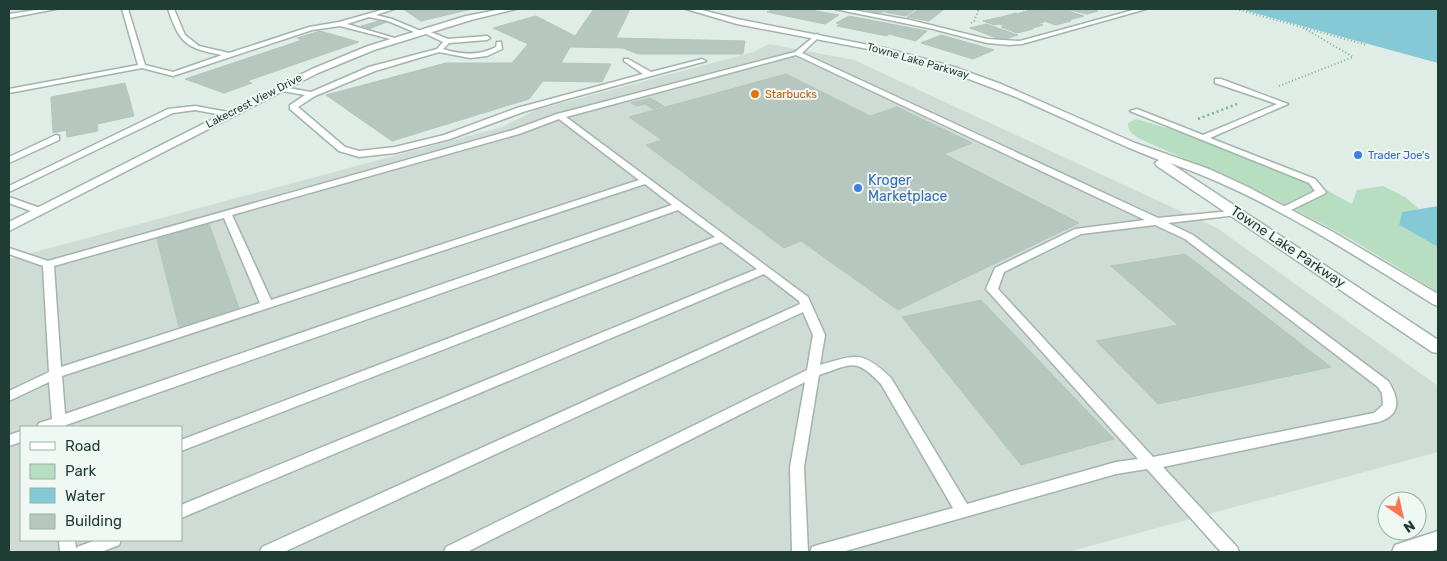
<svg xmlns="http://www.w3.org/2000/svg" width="1447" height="561" font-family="Rubik,sans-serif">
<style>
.built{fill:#cedcd5;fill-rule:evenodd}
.green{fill:#b7dec1}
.water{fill:#84c9d5}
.building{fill:#b5c7bf;stroke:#b2c6bd}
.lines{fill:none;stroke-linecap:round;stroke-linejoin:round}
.service-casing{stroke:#a2b4ad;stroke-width:3}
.minor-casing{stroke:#a2b4ad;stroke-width:3}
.tertiary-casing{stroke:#a2b4ad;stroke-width:3}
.secondary-casing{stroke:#9db8ae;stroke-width:3}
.path-far1{stroke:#7eb1a1;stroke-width:2;stroke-dasharray:1 2.5;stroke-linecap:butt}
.path{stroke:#7eb1a1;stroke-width:2.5;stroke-dasharray:2 3;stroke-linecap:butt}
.service{fill:#fff;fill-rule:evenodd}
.minor{fill:#fff;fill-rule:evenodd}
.tertiary{fill:#fff;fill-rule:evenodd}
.secondary{fill:#fff;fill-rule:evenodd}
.food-dot{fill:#e8710a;stroke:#f0f8f4;stroke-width:2}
.shop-dot{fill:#3f7fe0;stroke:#f0f8f4;stroke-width:2}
.labels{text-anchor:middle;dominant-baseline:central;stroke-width:4;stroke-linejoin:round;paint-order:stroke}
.far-street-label{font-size:11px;fill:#1f3d35;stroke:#f0f8f4}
.far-food-label{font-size:11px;fill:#c56008;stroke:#f0f8f4;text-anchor:start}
.far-shop-label{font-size:11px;fill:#366cbe;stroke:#f0f8f4;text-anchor:start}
.shop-label{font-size:14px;fill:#366cbe;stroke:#f0f8f4;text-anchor:start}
.street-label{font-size:14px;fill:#1f3d35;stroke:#f0f8f4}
</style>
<rect width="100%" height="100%" fill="#e0ece6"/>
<path class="built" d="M769,44l85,16 363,168 221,158v66l-370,100h-1059v-293l493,-132 34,-17 218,-58zM21,427h160v113h-160z"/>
<path class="green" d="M1136,119l71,21 90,34 55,30 5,-14 26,-4 22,11 14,12 -17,3 -3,13 39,22v45l-89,-54 -88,-46 -119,-52c-7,-4 -15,-8 -14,-17z"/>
<g class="water">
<path d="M1240,9h198v54z"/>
<path d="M1438,206v41l-39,-22 3,-13z"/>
</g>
<g class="building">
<path d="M403,9h69l-51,12z"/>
<path d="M594,9h36l-14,29 129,3 -2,13h-105l-15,-6 -53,-1 -9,16 50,1 -9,18 -59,-1 -14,18 -137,42 -66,-46 120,-32h66l16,-19 -35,-16 43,-12 39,20z"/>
<path d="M769,9h36l34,6 -14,9 -58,-12 4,-2z"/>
<path d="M861,9h26l-6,4z"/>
<path d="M890,9h26l-10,7 -22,-4z"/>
<path d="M919,9h15l9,1 -14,11 -22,-4z"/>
<path d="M1034,9l37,12 -15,4 -37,-12z"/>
<path d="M1037,9h25l22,7 -15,4z"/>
<path d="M1065,9h27l6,2 -11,3z"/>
<path d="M1016,13l28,9 -6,1 5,2 -10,3 -32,-11z"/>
<path d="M849,16l78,15 -11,10 -27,-7 -2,2 -50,-10 3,-2 -4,-1z"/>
<path d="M1000,17l33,12 -16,4 -16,-6 5,-1 -7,-2 -5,1 -11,-4z"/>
<path d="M382,20l5,2 -18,7 -8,-3z"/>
<path d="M986,24l32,11 -16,5 -32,-12z"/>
<path d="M320,31l39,11 -112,39 5,2 -28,10 -39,-14 117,-39 -5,-2z"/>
<path d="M941,35l53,15 -21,9 -52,-16z"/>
<path d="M786,74l84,42 27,-9 75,36 -28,11 135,69 -181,87 -97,-69 -17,7 -138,-103 16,-5 -33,-23z"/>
<path d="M125,83l9,33 -37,8 1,7 -31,6 -1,-7 -13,3 -2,-36z"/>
<path d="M650,98l14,8 -11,3 -8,-5 -9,2 -5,-3z"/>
<path d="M209,224l30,84 -60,19 -22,-88z"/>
<path d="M1185,254l146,113 -173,37 -62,-63 82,-16 -67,-59z"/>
<path d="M981,300l133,139 -93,26 -119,-148z"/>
</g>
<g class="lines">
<defs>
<g id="service">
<path d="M43,9h13l-47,9v-4z"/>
<path d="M122,9h6l17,56 28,7 49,-17c-36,-7 -42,-11 -54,-46h6l11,26 14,11 30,7 80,-26 30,-5 46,-13h9l-18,6 16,4 31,13 5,-1 20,8 39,-3 3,2 -3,2 -38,3 -6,6c19,6 36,7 53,-2l1,-5h4l1,7 -15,7 -17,2 -31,-6 -64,19 -60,25 -17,11 47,40 14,4 36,-4 49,-12 73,-27 126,-34 -19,-13v-2h4l23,13 51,-13 4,2 -139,38 -44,13 -73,27 -55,14 -36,4 -20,-6 -49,-42v-4l15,-10 -28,-5v-4l34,6 58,-25 68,-18 6,-7 -19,-9 -5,1 -31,-13 -19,-4 -22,7 51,15v2l-58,-15 -28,4 -139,46 -31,-8 -133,25v-4l129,-24z"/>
<path d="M835,9h12l63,11 77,19 33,2 117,-32h9l-124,35 -13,1 -22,-2 -54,-14z"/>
<path d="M817,34l3,2 -1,1 -17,16 356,165 83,-8 1,2 -1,2 -4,1 -69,8 25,12 195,146c11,17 14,34 -10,41l-215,45 74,80 2,5h-18l-74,-83 -31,5 -274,78h-32l2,-5 6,-2 135,-37 -72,-124c-26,-27 -28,-20 -62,-9l-15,92 4,85h-16l-2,-85 15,-85 -338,170h-23l2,-5 361,-177 6,-35 -10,-23 -519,240h-24l2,-5 538,-243 -1,-3 -35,-27 -583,244v-13l576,-236 -36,-27 -540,209v-11l534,-203 -37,-27 -612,215v2h-29l2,-4 13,-4 -3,-37 -40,19v-10l40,-19 -6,-106 -34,-12v-6l39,13 465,-131 44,-16 238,-62zM796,55l349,165 -70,9 -80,39 -9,21 152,170 -22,3 -149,42 -76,-126c-29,-28 -35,-23 -71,-13l5,-30 -17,-38 -242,-180zM559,119l80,61 -368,120 -39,-85 287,-81zM645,184l27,21 -607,209 -3,-38zM224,218l36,85 -199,64 -7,-101zM1155,225l30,14 193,148 4,6 1,12 -9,8 -221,44 -155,-168 6,-17 77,-38z"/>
<path d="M1215,79h6l67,25 -78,34 105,41 11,13 -2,2 -37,18h-6l-2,-2 2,-2 34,-17 -6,-8 -179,-72 7,-2 66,26 74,-31 -62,-21z"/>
<path d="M195,106l33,6 4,2 -4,2 -33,-6 -22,3 -164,79v-6l159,-77z"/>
<path d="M56,135l3,1v4l-50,23v-6z"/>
<path d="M9,197l34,12 1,2 -5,3 -30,-11z"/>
<path d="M21,431v11l-12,4v-11z"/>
<path d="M59,540h16l1,9 1,-2 19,-7h25l-2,5 -18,7h-41z"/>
</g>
<path id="minor" d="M502,9h14l-45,11 -97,30 -56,23 -309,158v-9l303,-153 56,-23 98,-30z"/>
<path id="tertiary" d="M686,9h12l39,10 147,29 70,19 47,17 134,59 74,26 39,18 85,45 105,62v12l-5,-2c-84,-52 -170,-109 -263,-141l268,177v13l-6,-1 -275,-186 -2,-3 4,-3 -32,-13 -111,-50 -68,-26 -80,-22 -131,-25z"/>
<path id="secondary" d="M1438,531v18l-9,3h-37l3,-7z"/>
</defs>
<use href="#service" class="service-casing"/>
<use href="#minor" class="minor-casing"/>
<use href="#tertiary" class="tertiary-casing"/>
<use href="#secondary" class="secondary-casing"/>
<g class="path-far1">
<path d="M1236,9l131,36"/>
<path d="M971,23l3,-2 5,-12"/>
<path d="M1279,86l74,-29 -51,-30"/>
</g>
<path class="path" d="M1198,119l39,-15"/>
<use href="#service" class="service"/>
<use href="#minor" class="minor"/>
<use href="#tertiary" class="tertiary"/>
<use href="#secondary" class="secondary"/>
</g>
<circle class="food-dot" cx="755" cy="94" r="5"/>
<g class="shop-dot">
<circle cx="1358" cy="155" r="5"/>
<circle cx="858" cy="188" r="5"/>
</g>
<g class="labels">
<g class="far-street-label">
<text transform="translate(918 61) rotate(16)">Towne Lake Parkway</text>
<text transform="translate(254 101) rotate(-27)">Lakecrest View Drive</text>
</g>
<g class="far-food-label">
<text x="765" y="94">Starbucks</text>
</g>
<g class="far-shop-label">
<text x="1368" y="155">Trader Joe's</text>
</g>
<g class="shop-label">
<text x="868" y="180">Kroger<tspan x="868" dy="16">Marketplace</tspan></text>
</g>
<g class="street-label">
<text transform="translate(1288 247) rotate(34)">Towne Lake Parkway</text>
</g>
</g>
<rect width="1447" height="561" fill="none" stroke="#1f3d35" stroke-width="20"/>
<rect x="20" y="426" width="162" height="115" fill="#f0f8f4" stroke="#9cada8"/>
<rect x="30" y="442" width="25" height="8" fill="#ffffff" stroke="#9cada8"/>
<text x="65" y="451" font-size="15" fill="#1f3d35">Road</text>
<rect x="30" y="464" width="25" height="15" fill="#b7dec1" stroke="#9cada8"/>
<text x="65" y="476" font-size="15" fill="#1f3d35">Park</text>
<rect x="30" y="488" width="25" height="15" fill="#84c9d5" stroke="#9cada8"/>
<text x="65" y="501" font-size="15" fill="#1f3d35">Water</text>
<rect x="30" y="514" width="25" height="15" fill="#b5c7bf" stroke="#9cada8"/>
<text x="65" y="526" font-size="15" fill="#1f3d35">Building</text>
<g transform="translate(1402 516) rotate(146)"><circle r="24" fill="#f0f8f4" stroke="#9cada8"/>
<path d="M0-4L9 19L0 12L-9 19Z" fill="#fa774f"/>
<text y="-8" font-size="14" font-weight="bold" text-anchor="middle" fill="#1f3d35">N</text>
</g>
</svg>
